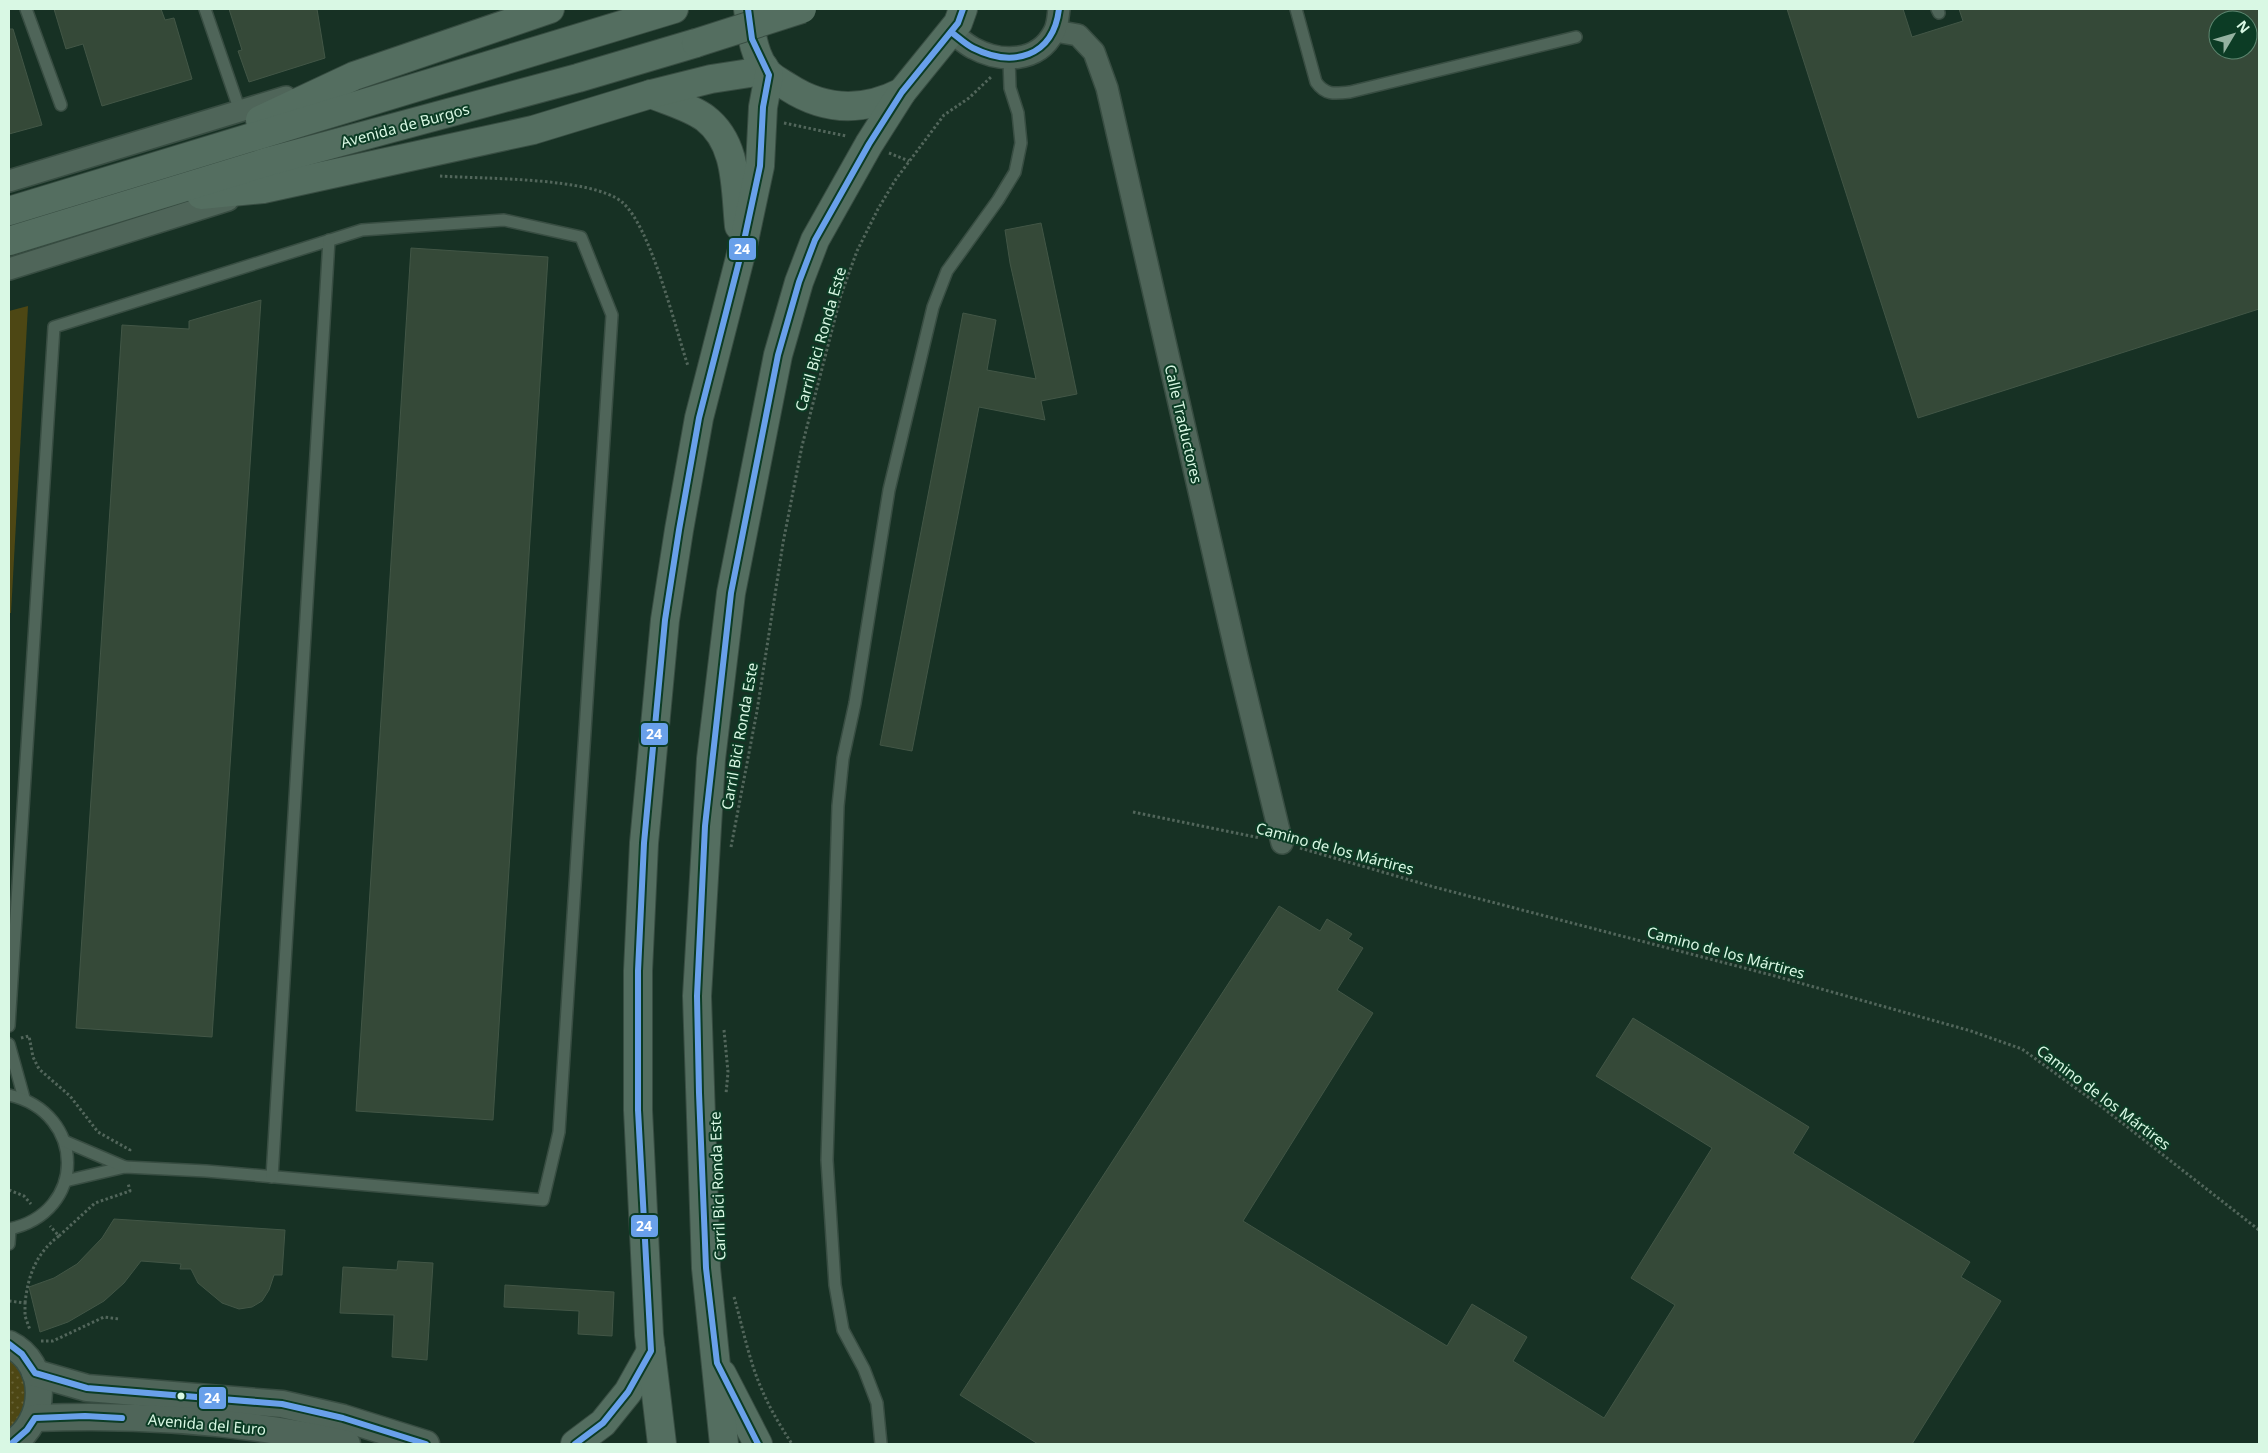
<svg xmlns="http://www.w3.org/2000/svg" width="2268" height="1453" font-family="'Noto Sans',sans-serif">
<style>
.grass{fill:url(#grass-dots)}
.garden{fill:#4d4714}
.building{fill:#354938;stroke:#425646;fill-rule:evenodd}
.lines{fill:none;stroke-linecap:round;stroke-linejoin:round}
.service-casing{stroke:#384d42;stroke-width:14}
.minor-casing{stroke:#384d42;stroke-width:24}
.tertiary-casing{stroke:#384d42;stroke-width:29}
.trunk-casing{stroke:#384d42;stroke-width:30}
.path{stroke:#52665b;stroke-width:3;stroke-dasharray:2.5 2.5;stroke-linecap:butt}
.service{stroke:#4f6559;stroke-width:11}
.minor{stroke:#4f6559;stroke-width:21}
.tertiary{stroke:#4f6559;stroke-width:26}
.trunk{stroke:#546e60;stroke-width:28}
.trunk-bridge-casing{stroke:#384d42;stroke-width:30;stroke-linecap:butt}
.trunk-bridge{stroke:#546e60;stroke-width:28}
.bus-1-casing{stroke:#0c3c25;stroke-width:10}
.bus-1{stroke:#69a0ea;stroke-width:6}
.bus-dot{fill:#d9f8e4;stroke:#0c3c25;stroke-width:2}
.labels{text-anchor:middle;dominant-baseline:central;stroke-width:4;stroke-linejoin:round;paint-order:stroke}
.street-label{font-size:15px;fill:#d9f8e4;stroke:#0c3c25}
.line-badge{stroke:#0c3c25;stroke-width:2}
.badge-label{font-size:14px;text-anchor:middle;font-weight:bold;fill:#fff}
</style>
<defs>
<pattern id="grass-dots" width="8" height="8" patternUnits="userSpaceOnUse" patternTransform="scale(1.25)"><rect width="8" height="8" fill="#4d4714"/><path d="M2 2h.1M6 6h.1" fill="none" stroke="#666236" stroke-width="1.8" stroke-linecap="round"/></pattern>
</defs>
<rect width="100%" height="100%" fill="#173124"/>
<path class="grass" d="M9,1359c17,14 26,40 11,60 -3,4 -8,8 -11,11z"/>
<path class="garden" d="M28,306l-17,307h-2v-302z"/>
<g class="building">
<path d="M54,9h107l4,11 9,-2 18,61 -90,27 -19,-62 -17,5z"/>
<path d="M229,9h88l8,49 -76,24 -11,-31 4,-1z"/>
<path d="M1787,9h116l9,28 51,-16 -4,-12h300v300l-341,109zM2218,20h30v30h-30z"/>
<path d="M9,29h4l29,96 -33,9z"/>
<path d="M1041,223l36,171 -36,7 4,19 -66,-13 -67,344 -32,-6 83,-432 33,7 -9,50 49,9 -26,-116 -5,-33z"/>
<path d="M411,248l137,9 -55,863 -137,-9z"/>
<path d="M261,300l-49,737 -136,-9 46,-703 67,4v-8z"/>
<path d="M1279,906l41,25 7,-12 25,15 -4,5 15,9 -26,42 36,23 -130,208 204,125 25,-42 55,33 -14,24 91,57 71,-113 -44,-27 81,-130 -116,-72 37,-58 176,109 -16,26 177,109 -9,15 40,24 -89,143h-874l-78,-49z"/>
<path d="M114,1219l171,11 -3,45h-8l-5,15 -7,11 -10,6 -13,2 -17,-6 -24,-20 -7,-14h-11l1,-5 -40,-3 -17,22 -20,18 -36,21 -28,10 -11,-45 25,-9 23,-14 25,-26z"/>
<path d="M398,1261l35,2 -6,97 -35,-3 2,-42 -54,-2 3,-46 54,3z"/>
<path d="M505,1285l109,7 -2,44 -34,-2 1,-23 -75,-4z"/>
</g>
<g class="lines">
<defs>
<g id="service">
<path d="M26,9l35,96"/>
<path d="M205,9l35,102"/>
<path d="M1296,9l20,73c9,13 18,12 34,10l226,-55"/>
<path d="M1937,9l2,4"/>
<path d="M9,1026l45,-699 308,-97 142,-10 77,17 31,78 -53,817 -16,68 -337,-29 -81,-4 -60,14"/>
<path d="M9,1044l15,54"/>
<path d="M9,1095c78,18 78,118 0,134"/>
<path d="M64,1141l61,26"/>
<path d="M272,1177l57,-937"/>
<path d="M9,1244l1,-15"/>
<path d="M881,1444l-4,-41 -13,-34 -21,-39 -8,-45 -8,-125 11,-354 5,-48 12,-55 34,-213 44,-183 14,-36 51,-71 17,-28 6,-29 -3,-30 -8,-25 -1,-29"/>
</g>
<g id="minor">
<path d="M1055,31l23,4 16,17 13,36 130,569 45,186"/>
<path d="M951,32c7,5 14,12 22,16 28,15 65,15 81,-16 4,-7 4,-16 5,-23"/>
<path d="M9,181l277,-84"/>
<path d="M9,269l219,-69"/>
</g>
<g id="tertiary">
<path d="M9,1344c41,20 38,78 2,100"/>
<path d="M35,1373l52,15 195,16 61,14 83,26"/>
<path d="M35,1418c104,-4 211,3 312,26"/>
</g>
<g id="trunk">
<path d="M748,9c3,21 5,48 21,65 5,5 13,9 19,13 37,24 75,25 114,5"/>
<path d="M651,94c17,7 39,13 54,24 33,25 30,70 34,108"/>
<path d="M260,120l94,-44 196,-67"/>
<path d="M201,195l62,-6 270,-59 118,-36 60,-15 39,-6 14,-6"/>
<path d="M9,211l665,-202"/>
<path d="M9,241l261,-80 308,-83 118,-35"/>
<path d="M722,1374l36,70"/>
<path d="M575,1444l28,-21 25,-31 23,-41"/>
<path d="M662,1444l-13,-109 -11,-225v-139l6,-128 21,-223 14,-90 20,-112 43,-168 18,-84 3,-59 6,-32"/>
<path d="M724,1444l-18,-176 -9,-272 14,-237 20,-166 47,-238 21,-73 16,-42 54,-96 33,-52 56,-69 5,-14"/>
</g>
</defs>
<use href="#service" class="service-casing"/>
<use href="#minor" class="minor-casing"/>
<use href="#tertiary" class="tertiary-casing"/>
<use href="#trunk" class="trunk-casing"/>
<g class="path">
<path d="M784,123l62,13"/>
<path d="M889,153l20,8"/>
<path d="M440,176c42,3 152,1 182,26 29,25 53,125 66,164"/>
<path d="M1133,812l127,26"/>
<path d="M731,847l26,-136 26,-168 19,-97 39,-151 16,-44 21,-42 18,-30 48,-64 25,-17 23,-22"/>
<path d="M1300,848l134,39 341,89 196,55 51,18 81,59 156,122"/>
<path d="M724,1030l4,42 -2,22"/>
<path d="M21,1038l8,-2 4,21 6,12 31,27 28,36 32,18 -1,2"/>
<path d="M9,1190l15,6 7,8"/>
<path d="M59,1236l36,-33 35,-12 -2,-8"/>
<path d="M734,1297c9,31 15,64 28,93 8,19 19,37 30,54"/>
<path d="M9,1301l16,2v13l5,14"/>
<path d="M25,1303c3,-27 11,-50 34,-67l-9,-10"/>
<path d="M41,1341h12l51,-24 15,2"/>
</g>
<use href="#service" class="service"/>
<use href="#minor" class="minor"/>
<use href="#tertiary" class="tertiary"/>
<use href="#trunk" class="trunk"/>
<defs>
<path id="trunk-bridge" d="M696,43l106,-34"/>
</defs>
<use href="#trunk-bridge" class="trunk-bridge-casing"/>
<use href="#trunk-bridge" class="trunk-bridge"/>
<defs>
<g id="bus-1">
<path d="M951,32c7,5 14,12 22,16 40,20 80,9 86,-39"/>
<path d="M9,1344l13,10 13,19 52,15 195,16 61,14 83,26"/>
<path d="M11,1444l16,-14 8,-12 50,-2 37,2"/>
<path d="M575,1444l28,-21 25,-31 23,-41 -13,-241v-139l6,-128 21,-223 14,-90 20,-112 43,-168 18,-84 3,-59 6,-32 -17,-36 -4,-30"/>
<path d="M758,1444l-41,-81 -11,-95 -7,-175 -2,-97 8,-170 26,-233 47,-238 21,-73 16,-42 54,-96 33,-52 56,-69 5,-14"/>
</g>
</defs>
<use href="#bus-1" class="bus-1-casing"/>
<use href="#bus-1" class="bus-1"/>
</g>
<circle class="bus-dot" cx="181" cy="1396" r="4.5"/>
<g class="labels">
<g class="street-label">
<text transform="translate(405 125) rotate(-15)">Avenida de Burgos</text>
<text transform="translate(820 339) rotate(-74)">Carril Bici Ronda Este</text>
<text transform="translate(1184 424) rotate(77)">Calle Traductores</text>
<text transform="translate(739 736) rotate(-80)">Carril Bici Ronda Este</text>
<text transform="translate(1335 848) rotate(15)">Camino de los Mártires</text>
<text transform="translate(1726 952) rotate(15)">Camino de los Mártires</text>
<text transform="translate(2104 1097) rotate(37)">Camino de los Mártires</text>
<text transform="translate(717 1186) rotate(-92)">Carril Bici Ronda Este</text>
<text transform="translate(207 1424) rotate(5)">Avenida del Euro</text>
</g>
</g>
<g class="line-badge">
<rect x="728" y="237" width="29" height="24" rx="5" fill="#69a0ea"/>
<rect x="640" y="722" width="29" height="24" rx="5" fill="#69a0ea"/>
<rect x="630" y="1214" width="29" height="24" rx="5" fill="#69a0ea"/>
<rect x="198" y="1386" width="29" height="24" rx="5" fill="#69a0ea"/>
</g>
<g class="badge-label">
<text x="742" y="254">24</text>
<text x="654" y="739">24</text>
<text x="644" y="1231">24</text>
<text x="212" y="1403">24</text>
</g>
<rect width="2268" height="1453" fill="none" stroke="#d9f8e4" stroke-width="20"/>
<g transform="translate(2233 35) rotate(52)"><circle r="24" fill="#0c3c25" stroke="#5e8771"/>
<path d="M0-4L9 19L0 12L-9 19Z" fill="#95b2a1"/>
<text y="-8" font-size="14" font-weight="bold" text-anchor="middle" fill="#d9f8e4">N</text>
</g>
</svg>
